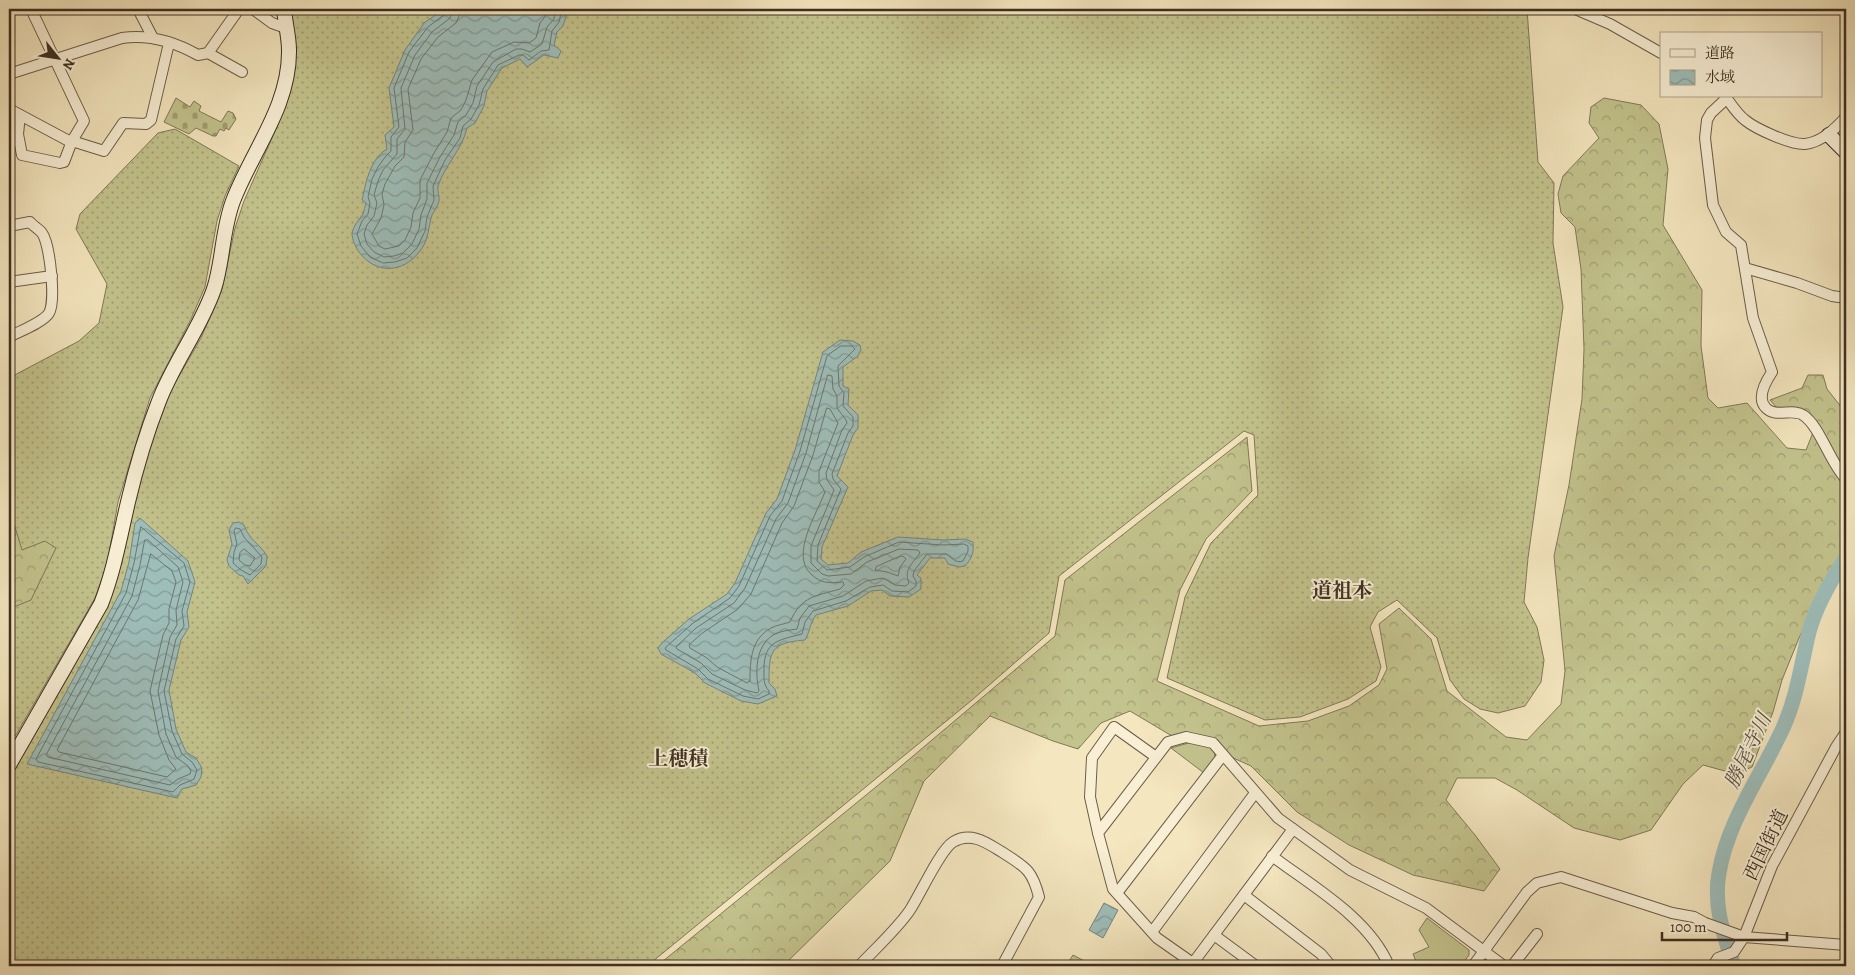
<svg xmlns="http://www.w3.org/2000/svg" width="1855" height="975" font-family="Alegreya,'Noto Serif JP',serif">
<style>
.grass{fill:url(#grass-dots);stroke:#807958}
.forest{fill:url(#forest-crowns);stroke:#807958}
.cemetery{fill:url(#cemetery-stones);stroke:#807958}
.park{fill:#c3c38d;stroke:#807958}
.water{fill:url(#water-waves);stroke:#78857d}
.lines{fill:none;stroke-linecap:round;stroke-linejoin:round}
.shore{stroke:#6e766e;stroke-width:1}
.river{stroke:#9ebeba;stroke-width:15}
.street-casing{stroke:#6c5d49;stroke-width:12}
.secondary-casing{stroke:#3e2f22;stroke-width:16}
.street{stroke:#f8efd5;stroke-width:10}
.secondary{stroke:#f8efd5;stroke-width:14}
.labels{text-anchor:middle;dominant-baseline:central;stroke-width:4;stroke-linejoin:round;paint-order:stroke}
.street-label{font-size:19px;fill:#3e2f22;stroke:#f8efd5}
.neighbourhood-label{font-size:20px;font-weight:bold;fill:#3e2f22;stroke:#f8efd5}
.water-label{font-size:20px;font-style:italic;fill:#565348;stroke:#f8efd5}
</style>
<defs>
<pattern id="grass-dots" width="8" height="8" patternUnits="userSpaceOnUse" patternTransform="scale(1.25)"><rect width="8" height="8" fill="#c3c38d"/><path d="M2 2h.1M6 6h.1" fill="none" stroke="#a09f73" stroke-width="1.8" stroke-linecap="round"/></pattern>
<pattern id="forest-crowns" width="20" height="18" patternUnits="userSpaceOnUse" patternTransform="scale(1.25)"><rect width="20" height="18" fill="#c3c38d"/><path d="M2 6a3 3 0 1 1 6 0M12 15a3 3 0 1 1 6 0" fill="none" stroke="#a09f73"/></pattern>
<pattern id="cemetery-stones" width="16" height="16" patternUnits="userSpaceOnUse" patternTransform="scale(1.25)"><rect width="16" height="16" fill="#c3c38d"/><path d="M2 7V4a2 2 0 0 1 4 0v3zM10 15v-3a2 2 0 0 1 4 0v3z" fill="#a09f73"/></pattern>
<pattern id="water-waves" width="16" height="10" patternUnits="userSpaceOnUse" patternTransform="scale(1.25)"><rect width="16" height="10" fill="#9ebeba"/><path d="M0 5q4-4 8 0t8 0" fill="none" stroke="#829b97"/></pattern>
</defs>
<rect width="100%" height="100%" fill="#f4e6bf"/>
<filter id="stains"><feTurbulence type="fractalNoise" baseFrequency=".004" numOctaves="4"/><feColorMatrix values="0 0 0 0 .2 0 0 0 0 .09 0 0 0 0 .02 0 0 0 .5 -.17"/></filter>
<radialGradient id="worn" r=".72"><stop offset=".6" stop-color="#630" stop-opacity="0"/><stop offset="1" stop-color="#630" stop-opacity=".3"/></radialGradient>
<g class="grass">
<path d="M289,9h1238l11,153 16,21 -1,60 10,64 -35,251 -4,44 13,25 7,33 -3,22 -16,24 -27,7 -18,-4 -16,-10 -14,-19 -13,-42 -40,-38 -19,12 -8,15 11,40 -5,14 -28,18 -48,18 -35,3 -98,-42 18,-81 26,-54 47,-48 -4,-60 -10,-4 -185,145 -10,57 -77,67 -325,266h-638v-192l93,-161 39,-140 23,-71 37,-64 21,-49 13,-61 9,-27 32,-72 13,-33 6,-27v-26z"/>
<path d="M175,129l64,37 -14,30 -8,25 -12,66 -14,32 -41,79 -32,104 -11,63 -12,33 -86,149v-369l70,-37 20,-18 8,-39 -31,-55 4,-15 78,-81z"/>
</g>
<g class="forest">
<path d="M1604,98l37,7 18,19 9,45 -5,56 39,65 -1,56 7,52 10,10 29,-5 40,45 19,2 10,-25 -8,-11 -25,1 -13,-15 32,-12 6,-13h15l4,14 19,24v135l-14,23 -33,67 -17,42 -9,32 -21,55 -16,7 -33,-9 -20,19 -32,46 -31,10 -46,-12 -57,-38 -22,-12h-38l-11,22 29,35 25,34 -16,22 -71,-16 -64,-30 -52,-33 -46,-46 -33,-15 -36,-9 -52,-31 -29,12 -23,26 -25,-8 -63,-25 -66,65 -34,80 -107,105h-126l236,-193 162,-137 10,-56 182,-143 5,54 -46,48 -26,51 -23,91 102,45 49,-5 41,-15 30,-21 8,-16 -8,-45 20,-16 32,31 16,52 59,46 21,3 34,-36 4,-33 -11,-115 15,-71 13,-86 2,-50 -3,-80 -6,-42 -14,-14 -3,-19 5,-18 36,-38 -10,-15 2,-16z"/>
<path d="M9,507l13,43 23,-9 11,7 -25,52 -22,9z"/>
</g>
<path class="cemetery" d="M176,98l14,9 4,-6 7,5 -2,5 22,11 7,-11 5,2 3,6 -7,11 -3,-2 -2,3 -4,-2 -4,7h-3l-17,-8 -7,6 -25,-12z"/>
<g class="park">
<path d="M1192,742l16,2 6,6 1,7 -11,16 -33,-25z"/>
<path d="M1427,918l42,32v5l-8,11h-43l-5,-12 16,-7 -10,-17z"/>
<path d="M1073,955l21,11h-28z"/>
</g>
<g class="water">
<path d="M444,9h123l-1,8 -3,9 -6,6 -3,13 7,6 -3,7 -14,-3 -17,12 -7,-8 -18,9 -15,23 -3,15 -9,17 -8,5c-5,22 -22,37 -29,58 -1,5 2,10 1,15 -1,5 -5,10 -7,14 -4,12 -3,25 -12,36 -17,23 -45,23 -61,1 -3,-4 -7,-13 -7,-18 1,-8 7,-14 11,-20 1,-3 2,-8 3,-11l-4,-3c4,-18 8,-41 25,-51l-2,-14 9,-8 -5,-39 16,-38 19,-27z"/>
<path d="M840,340l13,1 7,4 1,5 -3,6 -15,11v19l6,3 -1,16 10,10v13l-5,7 -16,41 11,11 -26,60 -1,12 7,6 20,-2 13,-11 37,-15 45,3 22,-1 8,3c1,11 -1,16 -8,24l-6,1 -11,-3 -3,-6h-15l-13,17 4,3v11l-12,8 -19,-1 -8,-6 -11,1 -23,15 -32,9c-7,10 -6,17 -11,25 -35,3 -36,11 -36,43l6,6 2,7 -19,8 -17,-3 -36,-18 -10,-10 -34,-19 -3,-6 4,-5 27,-24 38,-25 8,-11 31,-70 11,-14 18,-49 28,-98z"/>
<path d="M140,518l48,43 7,21 -8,30 2,15 -8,13 -12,50 7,39 10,23 10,6 6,10 -1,9 -5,8 -14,4 -5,9 -150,-34 94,-173 8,-29 6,-39z"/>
<path d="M239,522l5,3c6,16 15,18 23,31l-1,10 -18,18 -5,-8 -4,-1 -10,-9 -2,-6 5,-16 -3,-14 4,-7z"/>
<path d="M1104,903l14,7 -15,28 -14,-8z"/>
</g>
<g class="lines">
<g class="shore">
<path d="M447,9l-2,5 -17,13 -19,25 -15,36 5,39 -8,10v14l-5,5 -8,11 -6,12 -4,18 2,6 -2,11 -6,7 -5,13 4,12 9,11 13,6 12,-1 12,-4 10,-10 8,-17 2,-14 7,-17 -1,-14 12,-26 15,-22 3,-12 8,-7 8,-14 4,-16 15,-24 21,-10h4l6,5 12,-9 8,-1 3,-19 7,-9 3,-13"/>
<path d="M453,9l-3,9 -18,14 -17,23 -14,33 4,41 -8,10v15l-14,16 -5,11 -4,14 3,8 -3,13 -7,9 -3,9 3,10 7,8 10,5 10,-1 9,-3 9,-9 7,-15 2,-14 6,-16v-16l13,-26 14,-22 4,-13 8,-7 7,-12 4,-17 16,-24 23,-13h6l8,3 12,-8 5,-17 7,-8 1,-10"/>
<path d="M460,9l-1,7 -3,7 -18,14 -17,22 -13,30 5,41 -8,12 -1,15 -9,9 -10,18 -3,10 2,11 -3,13 -9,16 7,12 6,3 14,-3 6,-6 6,-13 2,-14 7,-15v-18l14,-27 13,-21 4,-14 10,-8 5,-10 6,-20 20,-28 22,-10 15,1 7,-5 4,-15 7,-9 1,-5"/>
<path d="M841,346h11l3,3 -17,17 1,20 5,7 -1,13 10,11v9l-5,7 -16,41 1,5 8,10 -23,56 -1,16 10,9 23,-3 14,-10 35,-15 44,3 21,-1 4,2v5l-5,10c-8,3 -11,-4 -17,-7h-19l-13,17 -1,5 3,5v5l-8,6 -16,-1 -9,-6 -13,2 -24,14 -33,10 -8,11 -3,12c-23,6 -38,7 -38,35 0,10 -1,15 5,22v3l-11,5 -15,-3 -35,-17 -10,-10 -32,-19 -1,-2 28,-25 37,-25 9,-12 31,-70 12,-15 18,-50 27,-95z"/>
<path d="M828,375l4,1 1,13 4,7v12l9,12 1,3 -5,7 -16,43 1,7 7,10 -23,56v17l11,11 6,2 23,-2 16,-12 32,-13 19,1 2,3c-7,10 -17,17 -11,30l-3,3 -11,-1 -12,-7 -17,3 -23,15 -34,10 -9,12 -3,11c-7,1 -17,2 -24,6 -18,12 -18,37 -14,56l-2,2 -12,-3 -33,-16 -11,-11 -24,-14 -1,-2 20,-19 38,-25 11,-15 31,-69 12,-16 18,-50z"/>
<path d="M827,408l3,1 8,14 -19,48v11l6,10c-8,21 -35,63 -14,82 10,10 18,9 32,8l1,3 -4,4c-24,7 -39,7 -50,33 -6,2 -13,3 -19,6 -20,11 -21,32 -21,53l-3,2 -30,-16 -10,-9 -17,-10 -1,-3 12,-11 37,-25 13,-15 31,-71 12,-17 19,-51z"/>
<path d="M141,527l43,36 6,19 -8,29 2,15 -8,13 -12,52 8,40 10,23 10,8 5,8 -3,9 -14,6 -7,7 -135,-30 -2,-3 90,-166 8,-30z"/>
<path d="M236,528l4,1 4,8 18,20 -1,7 -11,11 -9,-5 -8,-7 1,-11 3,-8 -3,-13z"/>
<path d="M145,540h3l30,27 5,15 -7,28 1,15 -7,12 -12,54 8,43 10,23 12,9 3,5 -1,3 -12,5 -8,6 -122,-28 -2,-2 86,-159 8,-31z"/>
<path d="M244,549l11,9 -5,8 -5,-1 -6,-5 1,-7z"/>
<path d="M151,554l21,17 4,11 -7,27v14l-6,12 -13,56 9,44 10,25 7,9 -9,8 -108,-25 -2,-2 81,-150z"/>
<path d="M901,556l3,1 2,2 -6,8 -2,9 -11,-4 -12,-2 1,-3z"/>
</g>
<path class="river" d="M1734,966c-10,-30 -21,-60 -15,-93 9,-53 42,-97 64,-145 14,-31 18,-63 26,-96 7,-26 22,-52 37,-74"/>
<defs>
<g id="street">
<path d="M138,9l15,29"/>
<path d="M253,9l19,14 14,5"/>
<path d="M1575,9l35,15 51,29"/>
<path d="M208,53l34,19"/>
<path d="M9,74l113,-36c27,-4 53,4 76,17l10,-2 31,-44"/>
<path d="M1725,96c6,8 12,18 20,24 11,9 46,25 60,24 17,-2 30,-15 41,-27"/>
<path d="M1727,98l-16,15 -4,7 -2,18 8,67 13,27 15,13 12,73 19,54c-6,9 -16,26 -6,36 9,10 27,0 37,7 17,11 27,48 43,64"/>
<path d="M9,109l58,31 5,1 12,-20 -53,-112"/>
<path d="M20,115l-2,19 4,21 38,8 4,-1 8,-21 32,10 19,-28 23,1 5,-4 18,-77"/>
<path d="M9,226l21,-4c3,4 9,7 12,11 8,11 14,68 7,80 -5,9 -31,19 -40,24"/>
<path d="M1745,268l52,15 35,13 14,2"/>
<path d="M9,282l43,-6"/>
<path d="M1098,833l-8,-36 2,-39 22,-31 42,30"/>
<path d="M1272,856c41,31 97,62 117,110"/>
<path d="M1117,893l106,-138"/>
<path d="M1244,895l77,59 10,12"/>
<path d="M1152,932l103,-139"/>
<path d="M1214,935l42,31"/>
<path d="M1193,963l100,-134"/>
<path d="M859,966c15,-16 39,-38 51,-56 10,-15 30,-60 43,-68 18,-11 34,1 49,10 23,15 30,17 37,45l-37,69"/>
<path d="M1197,966l-40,-28 -44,-49 -15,-56 70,-91 18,-5 27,6 65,75 72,52 76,38 78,58"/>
<path d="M1473,966l54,-74 10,-9 24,-6 111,36 22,4 11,6 39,14 102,8"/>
<path d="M1512,966l25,-32"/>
<path d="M1713,966l5,-8 16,-6 10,-15 28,-71 64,-119 10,-15"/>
</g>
<g id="secondary">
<path d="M1829,135l17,17"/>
<path d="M9,765l92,-161c13,-33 19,-68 27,-102 8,-34 18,-68 31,-101 15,-39 41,-72 55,-112 9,-27 8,-59 19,-88 19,-50 57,-95 56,-151 0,-13 -4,-28 -5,-41"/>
</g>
</defs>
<use href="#street" class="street-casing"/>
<use href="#secondary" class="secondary-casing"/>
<use href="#street" class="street"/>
<use href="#secondary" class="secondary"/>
</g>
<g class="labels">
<g class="street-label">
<text transform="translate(1766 845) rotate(-64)">西国街道</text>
</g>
<g class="neighbourhood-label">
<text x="1342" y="590">道祖本</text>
<text x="678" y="758">上穂積</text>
</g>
<g class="water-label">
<text transform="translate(1748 751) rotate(-64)">勝尾寺川</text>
</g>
</g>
<rect width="1855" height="975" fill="none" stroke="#f4e6bf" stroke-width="30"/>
<rect x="10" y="10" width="1835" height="955" fill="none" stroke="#3e2f22" stroke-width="2.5"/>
<rect x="15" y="15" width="1825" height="945" fill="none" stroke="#3e2f22"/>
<rect x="1660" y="32" width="162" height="65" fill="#f8efd5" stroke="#aea28d"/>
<rect x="1670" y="49" width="25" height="8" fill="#f8efd5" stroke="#aea28d"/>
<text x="1705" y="58" font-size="15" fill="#3e2f22">道路</text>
<rect x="1670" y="70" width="25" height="15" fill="url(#water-waves)" stroke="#aea28d"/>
<text x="1705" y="82" font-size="15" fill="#3e2f22">水域</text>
<g transform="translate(58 58) rotate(120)" stroke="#f8efd5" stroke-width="4" paint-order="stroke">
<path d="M0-4L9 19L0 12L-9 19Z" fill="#3e2f22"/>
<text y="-8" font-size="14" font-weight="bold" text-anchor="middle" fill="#3e2f22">N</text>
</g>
<path d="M1662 932v8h125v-8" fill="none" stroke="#3e2f22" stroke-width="2.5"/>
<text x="1670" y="932" font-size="15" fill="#3e2f22" stroke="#f8efd5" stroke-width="4" paint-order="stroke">100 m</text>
<rect width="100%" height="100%" filter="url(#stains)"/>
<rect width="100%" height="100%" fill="url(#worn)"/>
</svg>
